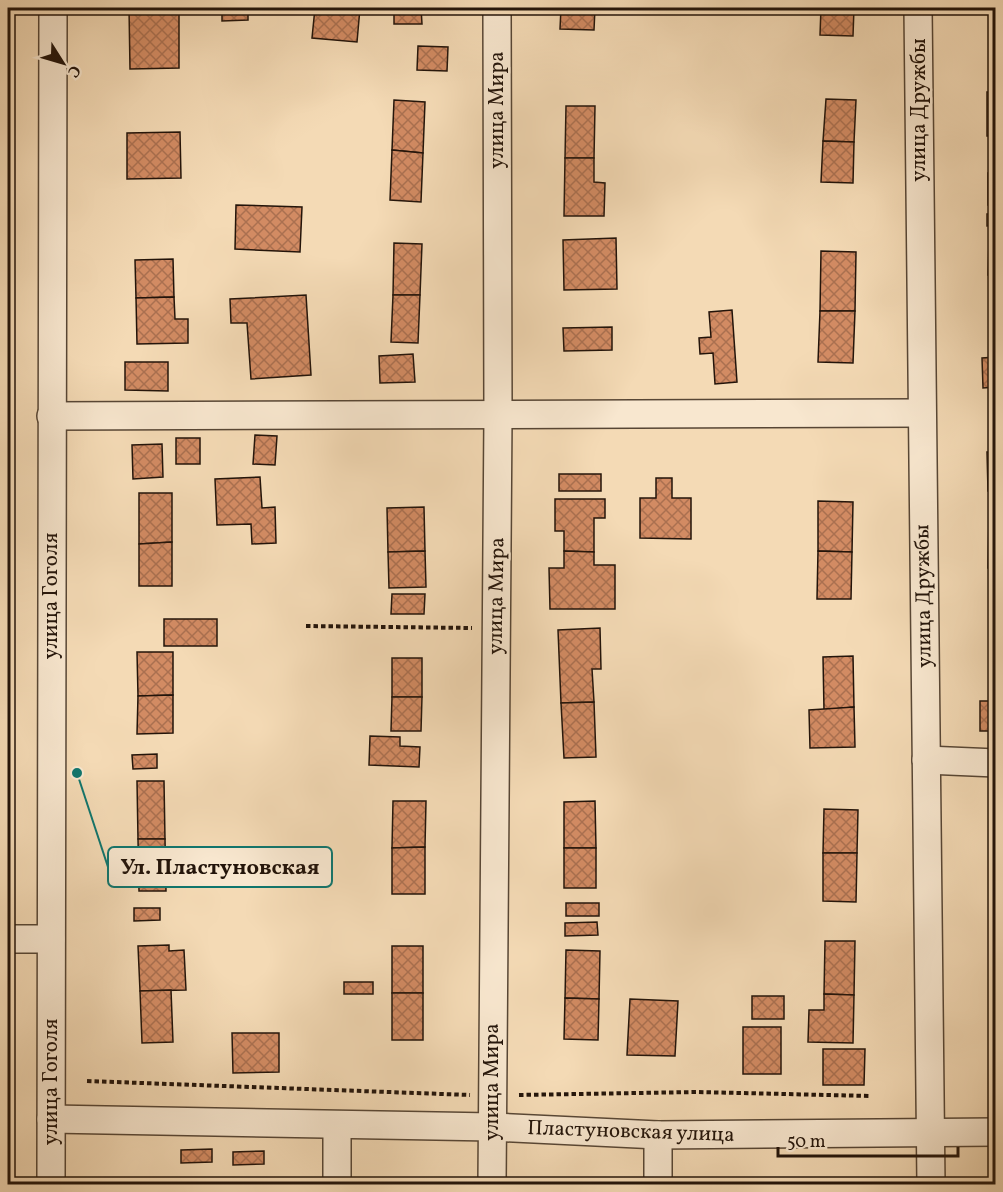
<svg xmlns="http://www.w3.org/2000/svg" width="1003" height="1192" font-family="Vollkorn,serif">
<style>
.building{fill:url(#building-cross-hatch);stroke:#23140a;stroke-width:1.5}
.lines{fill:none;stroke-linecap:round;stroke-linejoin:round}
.minor-casing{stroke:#574635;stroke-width:30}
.path{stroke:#23140a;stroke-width:4;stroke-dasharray:4.5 3;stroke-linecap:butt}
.minor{stroke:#f8e7cf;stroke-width:27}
.labels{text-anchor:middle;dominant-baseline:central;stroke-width:4.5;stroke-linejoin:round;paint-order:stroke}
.street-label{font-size:21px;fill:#23140a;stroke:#f8e7cf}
.leader{fill:none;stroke:#0f766e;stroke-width:2}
.callout-dot{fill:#0f766e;stroke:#f8e7cf;stroke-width:2}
.callout{fill:#f8e7cf;stroke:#0f766e;stroke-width:2}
.callout-label{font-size:22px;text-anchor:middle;font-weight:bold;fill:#23140a}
</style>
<defs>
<pattern id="building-cross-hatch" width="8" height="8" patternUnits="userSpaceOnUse" patternTransform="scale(1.5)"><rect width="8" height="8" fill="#d28b63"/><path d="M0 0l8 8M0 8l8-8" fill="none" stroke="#aa7050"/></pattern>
</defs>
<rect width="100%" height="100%" fill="#f4dab5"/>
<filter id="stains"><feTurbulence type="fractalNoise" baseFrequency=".00333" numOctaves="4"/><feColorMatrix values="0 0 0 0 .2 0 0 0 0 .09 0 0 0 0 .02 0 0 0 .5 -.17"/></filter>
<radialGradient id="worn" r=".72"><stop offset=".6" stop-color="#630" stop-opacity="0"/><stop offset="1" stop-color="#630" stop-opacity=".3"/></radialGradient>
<g class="building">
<path d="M129,8h50v60l-49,1z"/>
<path d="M222,8h26v12l-26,1z"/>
<path d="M315,8h45l-3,34 -45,-4z"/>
<path d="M394,8h27l1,16h-28z"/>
<path d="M561,8h34l-1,22 -34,-1z"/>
<path d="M821,8h33l-1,28 -33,-1z"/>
<path d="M418,46l30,1 -1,24 -30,-1z"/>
<rect x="987" y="92" width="9" height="44"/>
<path d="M826,99l30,1 -2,42 -31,-1z"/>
<path d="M394,100l31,2 -2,51 -31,-3z"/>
<path d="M566,106h29l-1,52h-29z"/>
<path d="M180,132l1,46 -54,1v-46z"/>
<path d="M823,141l31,1 -1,41 -32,-1z"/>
<path d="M392,150l31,3 -2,49 -31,-2z"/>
<path d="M565,158h29v24l11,1 -1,33h-40z"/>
<rect x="988" y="173" width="8" height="32"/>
<path d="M236,205l66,2 -2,45 -65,-3z"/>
<path d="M987,214h9v11l-9,1z"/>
<path d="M616,238l1,51 -53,1 -1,-50z"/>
<path d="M989,241h7v34h-8z"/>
<path d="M394,243l28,1 -2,51h-27z"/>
<path d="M821,251l35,1 -1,59h-35z"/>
<path d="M173,259l1,38 -38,1 -1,-38z"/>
<path d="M306,295l5,80 -60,4 -4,-56h-16l-1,-24z"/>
<path d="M393,295h27l-2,48 -27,-1z"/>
<path d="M174,297l1,22h13v24l-51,1 -1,-46z"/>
<path d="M732,310l5,72 -22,2 -2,-31 -13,1 -1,-16 12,-1 -2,-25z"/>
<path d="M820,311h35l-2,52 -35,-1z"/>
<path d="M612,327v23l-48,1 -1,-23z"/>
<path d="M413,354l2,28 -35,1 -1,-27z"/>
<path d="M996,357v30l-13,1 -1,-30z"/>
<path d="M125,362h43v29l-43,-1z"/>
<path d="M255,435l22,1 -2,29 -22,-1z"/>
<rect x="176" y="438" width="24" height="26"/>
<path d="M162,444l1,33 -30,2 -1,-34z"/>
<path d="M987,452h9v39h-8z"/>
<rect x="559" y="474" width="42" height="17"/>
<path d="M260,477l2,31 13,-1 1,36 -24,1 -1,-20 -34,1 -2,-46z"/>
<path d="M656,478h16v20h19v41l-51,-1v-40h16z"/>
<path d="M139,493h33v49l-33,2z"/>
<path d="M555,499h50v19h-11v34l-30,-1v-20h-9z"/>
<path d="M818,501l35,1 -1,50 -34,-1z"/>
<path d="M424,507l1,44 -37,1 -1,-44z"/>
<path d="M989,516h7v52h-8z"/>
<path d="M172,542v44h-33v-42z"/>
<path d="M425,551l1,36 -37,1 -1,-36z"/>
<path d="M564,551l30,1v13h21v44h-65l-1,-41h15z"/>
<path d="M818,551l34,1 -1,47h-34z"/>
<path d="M392,594h33l-1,20h-33z"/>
<path d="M994,618l2,1v31h-4z"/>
<rect x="164" y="619" width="53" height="27"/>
<path d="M600,628l1,41h-9l2,33 -33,1 -3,-73z"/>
<path d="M137,652h36v43l-35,1z"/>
<path d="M853,656l1,51 -30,3 -1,-53z"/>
<rect x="392" y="658" width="30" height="39"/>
<path d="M173,695v38l-36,1 1,-38z"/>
<path d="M392,697h30l-1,34h-30z"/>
<rect x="980" y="701" width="16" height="30"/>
<path d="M594,702l2,55 -32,1 -3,-55z"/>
<path d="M854,707l1,40 -45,1 -1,-38z"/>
<path d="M370,736l30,1v9l20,1 -1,20 -50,-2z"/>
<path d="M157,754v14l-24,1 -1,-14z"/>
<path d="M137,781h27l1,58h-27z"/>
<path d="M393,801h33l-1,46 -33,1z"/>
<path d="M595,801l1,47h-32v-46z"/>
<path d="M824,809l34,1 -1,43h-34z"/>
<path d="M138,839h27l1,52h-27z"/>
<path d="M425,847v47h-33v-46z"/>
<rect x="564" y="848" width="32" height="40"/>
<path d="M823,853h34l-1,49 -33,-1z"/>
<rect x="566" y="903" width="33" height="13"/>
<path d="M134,908h26v12l-26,1z"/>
<path d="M597,922l1,13 -33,1v-13z"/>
<path d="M825,941h30l-1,54 -30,-1z"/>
<path d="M169,945v6l15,-1 2,40 -46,1 -2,-45z"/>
<rect x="392" y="946" width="31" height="47"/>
<path d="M566,950l34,1 -1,48 -34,-1z"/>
<rect x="344" y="982" width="29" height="12"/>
<path d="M171,990l2,52 -31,1 -2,-52z"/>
<rect x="392" y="993" width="31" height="47"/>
<path d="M824,994l30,1 -1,48 -45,-1 1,-32h15z"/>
<rect x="752" y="996" width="32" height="23"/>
<path d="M565,998l34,1 -1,41 -34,-1z"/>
<path d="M630,999l48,2 -3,55 -48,-1z"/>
<rect x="743" y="1027" width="38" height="47"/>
<path d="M232,1033h47v39l-46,1z"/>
<path d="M823,1049h42l-1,36h-41z"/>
<path d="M212,1149v13l-31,1v-13z"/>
<path d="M264,1151v13l-31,1v-13z"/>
<path d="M189,1178l40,1v5h-40z"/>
</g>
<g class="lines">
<defs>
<g id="minor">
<path d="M918,8l13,1176"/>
<path d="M51,416l870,-3"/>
<path d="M926,760l70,3"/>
<path d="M8,939h43"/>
<path d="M51,1119l441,8 166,8 338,-3"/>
<path d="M658,1135v49"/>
<path d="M51,1184l2,-1176"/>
<path d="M337,1184v-59"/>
<path d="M492,1184l6,-768 -1,-408"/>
</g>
</defs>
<use href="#minor" class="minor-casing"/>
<g class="path">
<path d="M306,626l166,2"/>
<path d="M87,1081l383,14"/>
<path d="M519,1095l178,-3 174,4"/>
</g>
<use href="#minor" class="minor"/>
</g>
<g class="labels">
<g class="street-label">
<text transform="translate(497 110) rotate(-90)">улица Мира</text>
<text transform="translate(919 110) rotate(-90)">улица Дружбы</text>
<text transform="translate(51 596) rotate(-90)">улица Гоголя</text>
<text transform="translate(497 596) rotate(-89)">улица Мира</text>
<text transform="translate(924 596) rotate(-91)">улица Дружбы</text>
<text transform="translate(51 1082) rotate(-90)">улица Гоголя</text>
<text transform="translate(492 1082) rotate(-90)">улица Мира</text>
<text transform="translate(631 1132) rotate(2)">Пластуновская улица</text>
</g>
</g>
<path class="leader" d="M77 773L108 867"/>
<circle class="callout-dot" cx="77" cy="773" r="6"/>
<rect class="callout" x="108" y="847" width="224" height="40" rx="6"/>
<g class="callout-label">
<text x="220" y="874">Ул. Пластуновская</text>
</g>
<rect width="1003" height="1192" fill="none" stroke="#f4dab5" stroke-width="30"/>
<rect x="9" y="9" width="985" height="1174" fill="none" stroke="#23140a" stroke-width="3"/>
<rect x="15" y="15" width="973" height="1162" fill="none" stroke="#23140a" stroke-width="1.5"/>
<g transform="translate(63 63) rotate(127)" stroke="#f8e7cf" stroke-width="4.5" paint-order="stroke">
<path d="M0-4.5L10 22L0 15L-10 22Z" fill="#23140a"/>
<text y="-9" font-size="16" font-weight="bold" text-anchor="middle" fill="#23140a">С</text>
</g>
<path d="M778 1147v9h180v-9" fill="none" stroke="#23140a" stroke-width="3"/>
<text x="787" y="1147" font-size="18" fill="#23140a" stroke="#f8e7cf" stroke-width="4.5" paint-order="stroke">50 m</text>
<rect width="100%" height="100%" filter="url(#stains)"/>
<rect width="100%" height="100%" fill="url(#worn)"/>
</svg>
